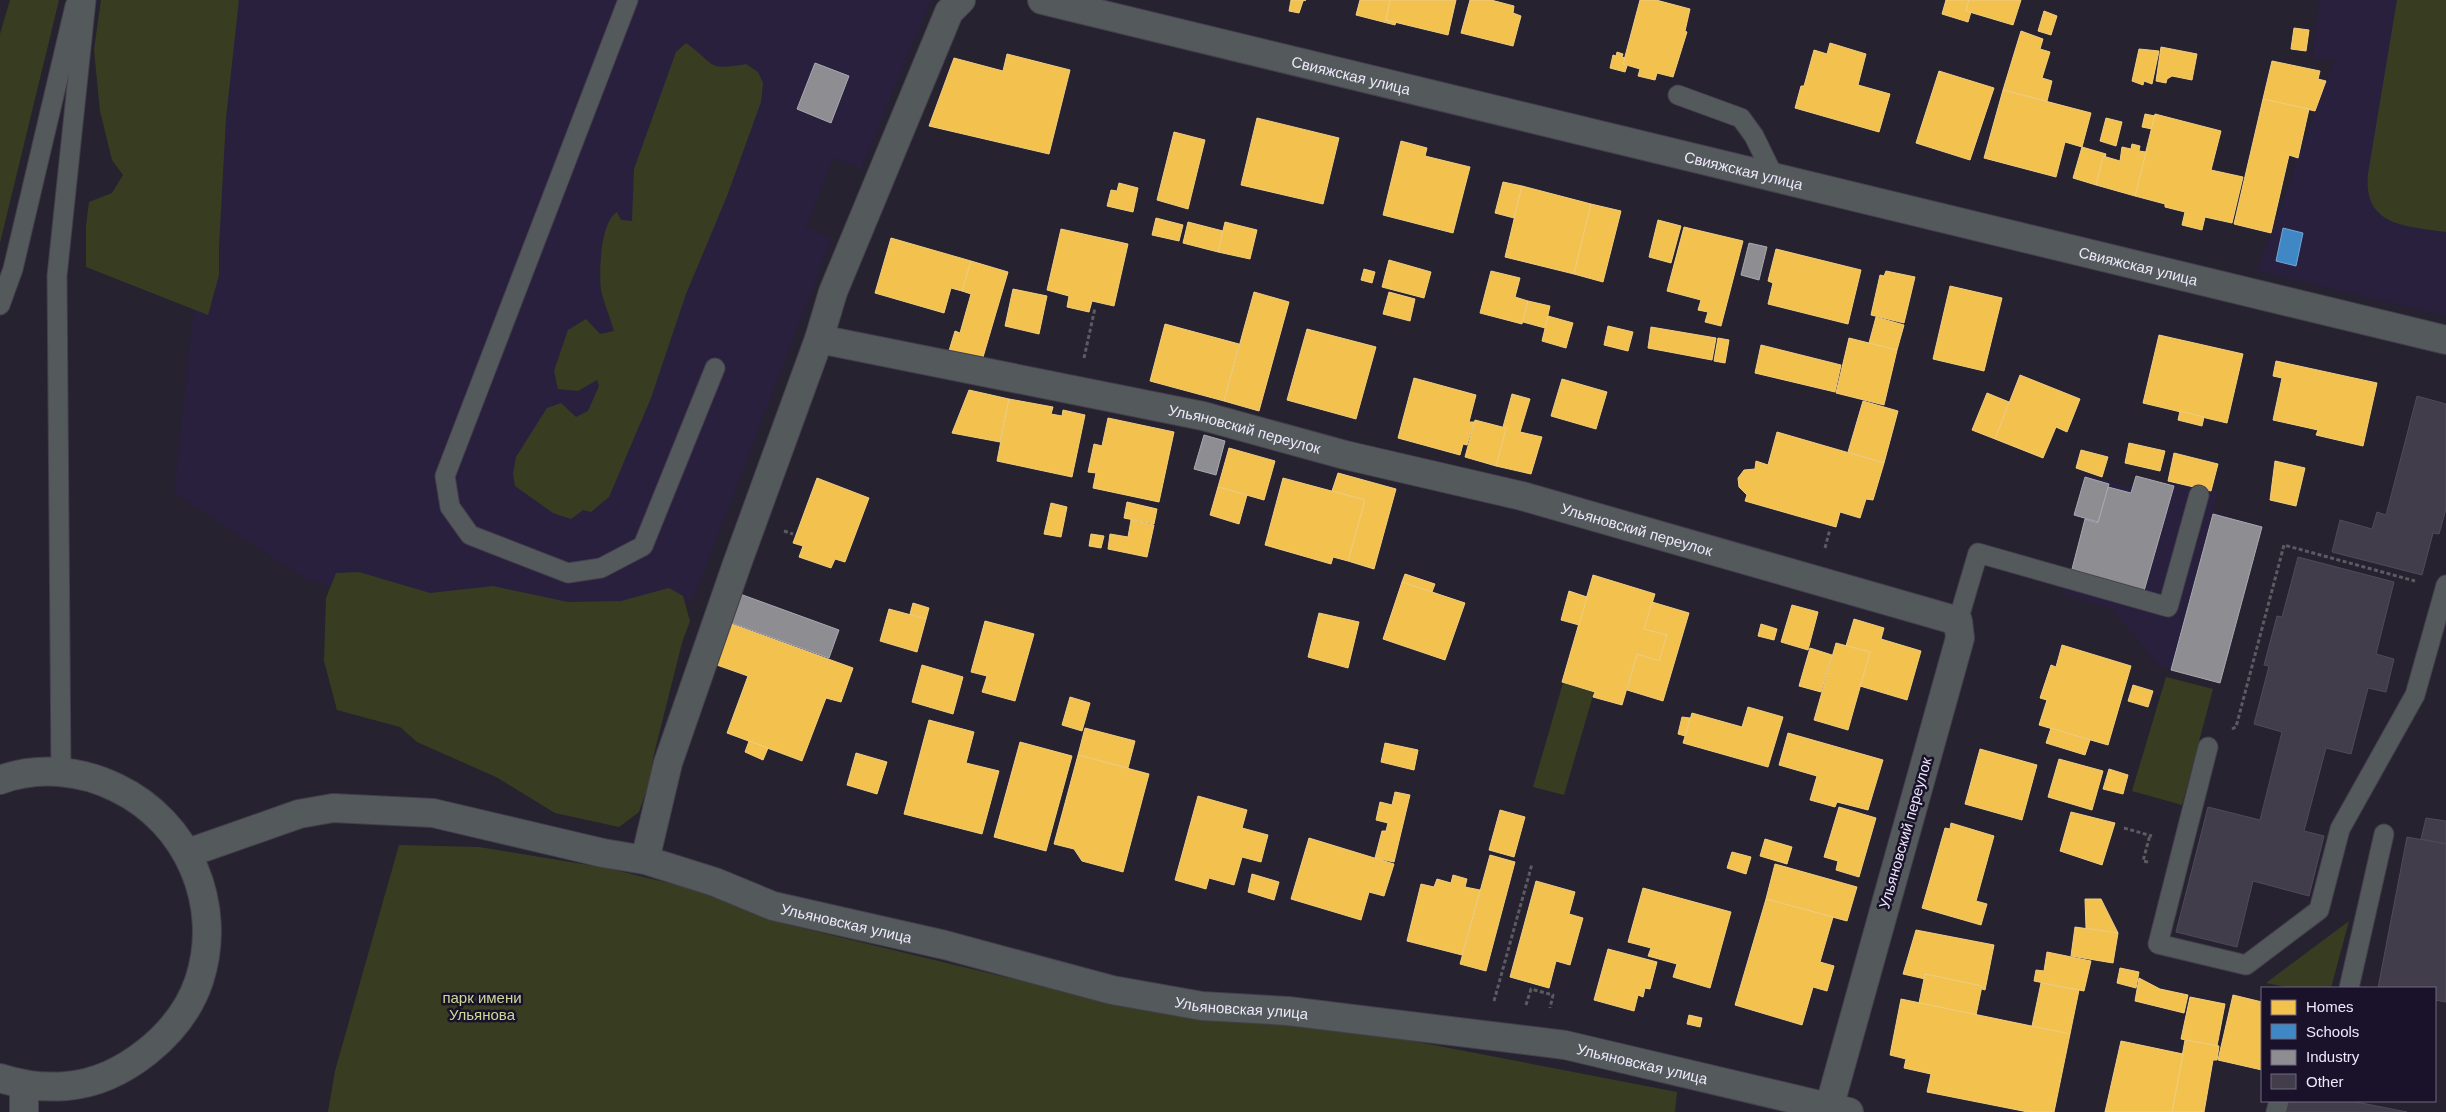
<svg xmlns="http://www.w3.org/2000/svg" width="2446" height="1112" font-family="Helvetica,sans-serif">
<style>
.built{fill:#29203e}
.green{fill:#383d22}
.homes{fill:#f2c14e;stroke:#f0cd82}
.schools{fill:#3f88c5;stroke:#73a5d5}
.industry{fill:#8d8d92;stroke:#aaa9b2}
.building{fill:#413d4b;stroke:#4f4b58}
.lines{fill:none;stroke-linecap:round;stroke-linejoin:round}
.service-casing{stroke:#433f4c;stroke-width:21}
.minor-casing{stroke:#433f4c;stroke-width:30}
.tertiary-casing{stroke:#433f4c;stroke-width:30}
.path{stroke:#5b5b61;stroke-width:3;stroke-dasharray:4 2.5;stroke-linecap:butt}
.service{stroke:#54595c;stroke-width:19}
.minor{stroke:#54595c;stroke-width:28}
.tertiary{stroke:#54595c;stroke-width:28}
.labels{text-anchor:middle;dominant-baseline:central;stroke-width:5;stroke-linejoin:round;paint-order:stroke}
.street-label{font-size:15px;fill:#ede9fb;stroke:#1a122b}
.park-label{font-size:15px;fill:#ccda95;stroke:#1a122b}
</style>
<rect width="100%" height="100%" fill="#262230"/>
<g class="built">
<path d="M226,0h705l-70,169 -27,-11 -28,69 26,11 -139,362 -148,38 -238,-58 -133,-87z"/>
<path d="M2319,0h127v316l-189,-45 77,-211 -22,-2z"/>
<path d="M2085,474l47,14 4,-13 37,11 1,-3 38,9 1,-4 5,2 -5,22 49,15 -42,156 -59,-16 -49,-57 -48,-15 21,-76 -11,-3z"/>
</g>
<g class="green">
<path d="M10,0h49l-59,243v-209z"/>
<path d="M101,0h138l-13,118 -7,129v28l-11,40 -122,-48v-41l3,-24 23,-9 11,-18 -11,-15 -12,-49 -6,-61z"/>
<path d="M2397,0h49v232c-39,-6 -83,-5 -78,-58z"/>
<path d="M686,43c31,22 19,28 60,21l12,8 5,11 -2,19 -8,22 -26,72 -41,98 -35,104 -42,99 -18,15 -8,-2 -12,9 -18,-6 -38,-27 -2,-12 3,-17 31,-49 14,-5 15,14 12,-6 11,-25 -2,-6 -19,11 -20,-2 -4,-18 14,-41 18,-11 14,15 14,-3c-4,-14 -10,-28 -13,-41 -2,-18 -1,-67 16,-78l4,8 11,1 2,-52 42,-117z"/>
<path d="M359,572l71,21 63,-7 75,16 53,-1 48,-13 14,8 7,25 -8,22 -28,111 -5,29 -10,29 -20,15 -64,-14 -59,-36 -79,-35 -17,-15 -63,-17 -13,-49 2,-63 10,-25z"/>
<path d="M2166,677l47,12 -31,116 -50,-14z"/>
<path d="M1563,683l31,9 -30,103 -31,-8z"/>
<path d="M399,845l80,2 128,21 90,22 84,33 224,54 198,43 85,2 73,9 316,61 -2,20h-1347l7,-41z"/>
<path d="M2349,921l-18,67h-41l-24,-5z"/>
</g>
<g class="homes">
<path d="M1291,0h15l-3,1 -4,12 -10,-2z"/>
<path d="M1360,0h30l-4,20 10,2 -1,3 -39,-10z"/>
<path d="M1390,0h66l-8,35 -62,-15z"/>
<path d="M1470,0h21l23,6 -1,7 8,3 -8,30 -52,-13z"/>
<path d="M1640,0h16l34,9 -5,22 2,1 -14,45 -16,-4 -2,7 -17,-4 2,-7 -17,-5z"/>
<path d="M1946,0h23l-3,11 5,1 -3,10 -26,-8z"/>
<path d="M1969,0h52l-8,25 -47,-14z"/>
<path d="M2044,11l13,5 -6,19 -13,-4z"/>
<path d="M2294,28l15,2 -3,21 -15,-2z"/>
<path d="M2021,31l22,8 -3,10 10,3 -8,26 10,3 -5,20 -44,-11z"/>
<path d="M1830,43l36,11 -8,31 32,9 -11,38 -84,-24 6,-22h3l10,-36 13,4z"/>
<path d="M2161,47l36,7 -5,26 -20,-4 -5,3 -1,4 -10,-2z"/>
<path d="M2139,49l20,2 -7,33 -8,-3 -1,4 -11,-4z"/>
<path d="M1617,52l6,2 -1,3 3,1 -2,6 4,2 -2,6 -15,-4 3,-13 3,1z"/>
<path d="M1007,54l63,16 -21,84 -120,-28 25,-68 49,13z"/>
<path d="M2272,61l48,10 -2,8 8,2 -11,30 -52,-12z"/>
<path d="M1939,71l55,17 -24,72 -54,-17z"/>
<path d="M2003,90l88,23 -9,34 -17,-5 -9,35 -72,-19z"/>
<path d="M2263,99l46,10 -11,49 -9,-3 -18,78 -37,-9z"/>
<path d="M2145,114l10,2 -3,13 -10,-2z"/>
<path d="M2155,114l66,17 -10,39 32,7 -11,46 -27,-6 -3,13 -20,-5 3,-13 -20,-5v-3l-30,-8z"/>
<path d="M1257,118l82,20 -16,66 -82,-19z"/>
<path d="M2106,118l16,4 -6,24 -16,-5z"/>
<path d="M1174,132l31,8 -17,69 -31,-9z"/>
<path d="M1401,141l26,7 -2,8 45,11 -17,66 -70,-18z"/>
<path d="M2132,144l8,2 -1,5 7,1 -11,44 -39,-11 7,-29 17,5 2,-14 9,2z"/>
<path d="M2082,147l24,7 -1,3 -2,-1 -7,29 -23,-7z"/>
<path d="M1503,182l19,4 -8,32 -19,-5z"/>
<path d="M1119,183l19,5 -5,24 -26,-6 4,-16 6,1z"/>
<path d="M1522,186l69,18 -17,70 -69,-17z"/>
<path d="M1591,204l30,7 -18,71 -29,-8z"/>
<path d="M1156,218l27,7 -4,16 -27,-6z"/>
<path d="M1658,220l23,6 -10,37 -22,-6z"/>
<path d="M1188,222l35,9 -5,21 -35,-9z"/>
<path d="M1225,222l32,8 -7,29 -32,-7z"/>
<path d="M1684,227l59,14 -22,85 -16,-4 3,-10 -10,-2 3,-10 -34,-9z"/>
<path d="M1061,229l67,15 -14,62 -22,-5 -3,11 -22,-5 2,-11 -22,-6z"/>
<path d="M891,238l80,23 -9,30 -11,-3 -7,25 -69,-20z"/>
<path d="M1776,249l85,21 -13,54 -80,-20 5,-21 -5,-2z"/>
<path d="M1389,260l42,12 -7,26 -42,-11z"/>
<path d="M971,261l37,11 -27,92 -33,-10 7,-23 5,2 11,-39 -9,-3z"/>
<path d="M1364,269l11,3 -3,11 -11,-3z"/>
<path d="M1491,271l29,7 -5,19 13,4 -6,23 -42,-11z"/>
<path d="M1886,271l29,6 -11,46 -33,-8 9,-40 4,1z"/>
<path d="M1950,286l52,12 -18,73 -51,-12z"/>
<path d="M1013,289l34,7 -8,38 -34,-8z"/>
<path d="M1254,292l35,10 -30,109 -35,-10z"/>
<path d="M1389,292l26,7 -5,22 -27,-7z"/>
<path d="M1528,301l22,5 -5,22 -22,-6z"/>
<path d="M1548,316l25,7 -7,25 -24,-7z"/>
<path d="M1876,317l28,8 -7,25 -28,-7z"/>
<path d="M1165,324l74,20 -15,57 -74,-20z"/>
<path d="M1608,326l25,6 -5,19 -24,-6z"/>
<path d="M1651,327l65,11 -4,22 -64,-12z"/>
<path d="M1307,329l69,18 -20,72 -69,-19z"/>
<path d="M2159,335l84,19 -16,69 -84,-20z"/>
<path d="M1718,338l11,2 -4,23 -11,-2z"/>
<path d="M1849,338l48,12 -13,55 -48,-12z"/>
<path d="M1761,345l80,20 -6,27 -80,-19z"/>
<path d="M2276,361l101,22 -14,63 -47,-11 2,-5 -45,-10 9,-42 -9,-2z"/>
<path d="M2020,375l60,24 -13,33 -11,-5 -13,31 -48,-19z"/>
<path d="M1414,378l62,17 -7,27h5l-7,23 -4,-1 -3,11 -62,-17z"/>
<path d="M1562,379l45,13 -11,37 -45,-13z"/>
<path d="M969,390l40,9 -9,43 -48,-9z"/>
<path d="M1987,393l22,9 -14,37 -23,-9z"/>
<path d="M1512,394l18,5 -10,33 22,5 -11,37 -35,-8 10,-38 -3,-1z"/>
<path d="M1009,399l44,8 -2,7 11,2 1,-6 22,5 -13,62 -75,-16z"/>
<path d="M1863,401l35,10 -14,52 -36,-11z"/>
<path d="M2180,411l24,6 -2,9 -24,-6z"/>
<path d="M1108,418l66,14 -15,70 -66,-14 3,-15 -8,-1 6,-28 8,2z"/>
<path d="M1475,420l31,8 -10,38 -31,-9z"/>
<path d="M1777,432l107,31 -11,37 -7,-1 -6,19 -20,-6 -4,15 -91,-26 2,-6 -8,-8 -1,-9 6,-8 11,-1 1,-8 12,4z"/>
<path d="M2129,443l36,8 -5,20 -35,-8z"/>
<path d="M1229,448l46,13 -11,39 -46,-13z"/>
<path d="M2081,450l27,7 -6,20 -26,-9z"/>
<path d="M2174,453l44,11 -7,27 -43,-10z"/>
<path d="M2275,461l30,7 -9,38 -26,-6z"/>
<path d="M1338,473l58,16 -22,80 -26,-8 17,-61 -33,-9z"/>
<path d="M817,478l52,20 -24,64 -10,-3 -4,9 -32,-11 4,-11 -10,-3z"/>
<path d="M1283,478l82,22 -17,61 -15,-4 -2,7 -66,-19z"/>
<path d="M1218,487l29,8 -8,29 -29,-9z"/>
<path d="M1127,502l30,7 -3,15 -30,-6z"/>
<path d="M1051,503l16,4 -6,30 -17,-3z"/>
<path d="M1131,520l23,5 -7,32 -39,-8 2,-15 18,3z"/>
<path d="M1091,534l13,2 -3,12 -12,-2z"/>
<path d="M1405,574l30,10 -3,8 -30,-10z"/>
<path d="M1593,575l62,19 -11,35 23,6 -8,26 -22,-7 -15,51 -29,-8 2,-5 -33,-10z"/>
<path d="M1402,582l63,21 -20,57 -62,-21z"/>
<path d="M1569,591l18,6 -8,28 -18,-5z"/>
<path d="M1652,602l37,11 -26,88 -36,-11 10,-36 22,7 8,-26 -23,-6z"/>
<path d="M913,603l16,5 -3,11 -16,-5z"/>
<path d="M1792,605l26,7 -10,38 -27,-8z"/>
<path d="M889,609l37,10 -9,33 -37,-11z"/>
<path d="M1319,613l40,9 -11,46 -40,-11z"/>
<path d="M1854,619l30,9 -3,11 40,12 -14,49 -47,-14 10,-34 -24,-6z"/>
<path d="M985,621l49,13 -19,67 -33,-9 5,-16 -16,-4z"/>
<path d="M729,623l124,45 -12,34 -15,-4 -24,63 -75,-28 21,-57 -34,-12z"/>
<path d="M1761,624l16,5 -3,11 -16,-4z"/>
<path d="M1836,643l34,9 -22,78 -34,-10z"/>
<path d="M2062,645l69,21 -23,79 -69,-20 8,-25 -7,-2 11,-33 5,2z"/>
<path d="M1810,648l22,7 -11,37 -22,-6z"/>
<path d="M922,665l41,12 -10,37 -41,-12z"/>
<path d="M2133,685l20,6 -5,16 -20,-6z"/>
<path d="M1070,697l20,6 -8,28 -20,-6z"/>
<path d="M1748,707l35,10 -15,50 -85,-24 9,-30 50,14z"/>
<path d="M1682,717l8,1 -5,18 -7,-2z"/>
<path d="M929,720l45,12 -8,31 33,8 -17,63 -78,-20z"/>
<path d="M1085,728l50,13 -7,27 -50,-13z"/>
<path d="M2051,728l39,12 -5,15 -39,-12z"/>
<path d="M1788,733l95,27 -15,50 -31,-8 -2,5 -25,-7 7,-24 -38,-11z"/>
<path d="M749,741l19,7 -5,12 -18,-8z"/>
<path d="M1020,742l52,14 -26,95 -52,-14z"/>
<path d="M1385,743l33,7 -4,20 -33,-8z"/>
<path d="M1980,749l57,16 -15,55 -57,-16z"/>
<path d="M856,753l31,9 -10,32 -30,-9z"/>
<path d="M1078,755l71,19 -26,98 -41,-11 -8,-12 -20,-5z"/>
<path d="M2059,759l44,12 -11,39 -44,-13z"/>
<path d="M2109,769l19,6 -5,19 -20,-5z"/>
<path d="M1395,792l15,3 -16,67 -19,-4 7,-27h4l2,-8 -12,-3 4,-18 12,3z"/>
<path d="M1198,796l49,14 -5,18 26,7 -7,27 -19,-5 -8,28 -25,-7 -3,11 -31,-9z"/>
<path d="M1839,807l37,11 -17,59 -23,-7 2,-9 -14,-4z"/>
<path d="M1500,810l25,7 -11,40 -25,-7z"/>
<path d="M2071,812l44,11 -13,42 -42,-14z"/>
<path d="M1951,823l43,13 -18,65 11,3 -6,21 -59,-17 23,-80 5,1z"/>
<path d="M1309,838l85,26 -10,32 -15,-4 -8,28 -70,-21z"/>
<path d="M1765,839l27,8 -5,17 -27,-8z"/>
<path d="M1732,852l19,5 -5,17 -19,-6z"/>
<path d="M1490,855l25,7 -29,109 -26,-7z"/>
<path d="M1775,864l82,23 -10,34 -81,-22z"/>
<path d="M1252,874l27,8 -5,18 -26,-8z"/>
<path d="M1453,875l14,4 -2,8 15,3 -18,65 -55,-14 14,-57 13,3 3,-8 14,4z"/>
<path d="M1536,881l39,11 -6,22 14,4 -13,47 -14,-4 -7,27 -39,-11z"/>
<path d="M1643,888l88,24 -21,76 -37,-11 4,-13 -29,-8 3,-8 -23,-6z"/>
<path d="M1766,899l67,18 -13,45 14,4 -7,25 -14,-4 -11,38 -67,-20z"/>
<path d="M2085,899h16l17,34 -32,-5z"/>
<path d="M2075,927l43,6 -5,30 -42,-7z"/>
<path d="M1916,930l78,15 -9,45 -3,-1v-3l-57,-12v5l-22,-5z"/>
<path d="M1608,949l49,13 -7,27 -5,-1 -2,9 -5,-2 -4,16 -40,-11z"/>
<path d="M2047,952l44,9 -7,30 -50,-10 2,-11 8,1z"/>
<path d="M2120,968l19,4 -3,16 -19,-5z"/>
<path d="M1925,974l57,12 -6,29 -57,-12z"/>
<path d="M2139,978l21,11 28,6 -4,18 -49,-12z"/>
<path d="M2041,983l38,7 -9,44 -38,-8z"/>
<path d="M2233,995l29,7v68l-44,-10z"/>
<path d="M2190,997l35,7 -8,42 -36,-7z"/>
<path d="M1901,999l169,35 -16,78h-26l-101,-20 4,-18 -27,-6 2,-9 -16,-4z"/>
<path d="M1689,1015l13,3 -2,9 -13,-3z"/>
<path d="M2185,1040l34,6 -2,14h-4l-9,52h-32z"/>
<path d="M2121,1041l62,13 -11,58h-67z"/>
</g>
<path class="schools" d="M2283,228l20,5 -7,33 -20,-5z"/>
<g class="industry">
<path d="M815,63l34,13 -18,47 -34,-14z"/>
<path d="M1749,243l18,4 -8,33 -18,-5z"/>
<path d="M1204,435l21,6 -9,34 -22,-6z"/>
<path d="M2136,476l38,10 -30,105 -72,-22 13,-50 13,4 10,-36 23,6z"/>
<path d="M2085,477l24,7 -11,38 -24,-7z"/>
<path d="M2213,514l49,13 -42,156 -49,-13z"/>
<path d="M740,594l99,36 -10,28 -100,-36z"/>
</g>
<g class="building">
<path d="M2417,396l29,8v105l-7,25 -6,-1 -11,42 -90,-23 8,-32 32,9 5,-17 9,3z"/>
<path d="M2298,557l96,25 -18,72 18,5 -8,33 -18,-4 -17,66 -25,-6 -22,83 20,5 -15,60 -56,-15 -16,66 -61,-15 32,-125 52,13 22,-88 -28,-8 15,-58 -5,-1 13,-49 5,1z"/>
<path d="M2426,818l20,3v23l-25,-5z"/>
<path d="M2407,837l39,7v158l-11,-2v-12h-57z"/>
<path d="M2289,1101h62l56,11h-121z"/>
</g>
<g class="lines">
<defs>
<g id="service">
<path d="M628,0l-183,476 5,31 20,28 98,38 33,-5 42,-22 72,-178"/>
<path d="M1678,95l63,23 13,18 21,43"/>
<path d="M0,305l13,-36 62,-263"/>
<path d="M1958,621l20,-68 190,54 31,-112"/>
<path d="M2208,747l-50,197 88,21 73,-55 21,-81 75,-134 31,-110"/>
<path d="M61,771l-4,-495 29,-276"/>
<path d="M2349,988l35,-154"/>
<path d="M2276,1112l3,-11"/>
</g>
<g id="minor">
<path id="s1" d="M1042,0l1404,340"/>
<path id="s2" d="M819,339l384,77 142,39 177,41 436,125 2,17 -131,470"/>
<path id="s3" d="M188,853l111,-39 34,-6 100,5 170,40 42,7 70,22 58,24 172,39 167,45 90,16 86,5 277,34 284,67"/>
<path d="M645,860l23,-97 69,-199 82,-225 14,-47 116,-280 12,-12"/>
</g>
<g id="tertiary">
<path d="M0,780c38,-14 81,-10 117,8 71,34 107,117 82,193 -18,53 -76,100 -132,105 -23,2 -45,-1 -67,-8"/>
<path d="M24,1086v26"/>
</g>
</defs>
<use href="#service" class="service-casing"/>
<use href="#minor" class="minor-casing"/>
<use href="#tertiary" class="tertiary-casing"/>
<g class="path">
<path d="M1084,358l11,-50"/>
<path d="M784,531l9,3"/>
<path d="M1825,548l5,-19"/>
<path d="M2232,729l4,-2 48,-182 131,36"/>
<path d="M2124,828l28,8"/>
<path d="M2148,862l-5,-1 7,-26"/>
<path d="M1494,1001l38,-137"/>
<path d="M1526,1005l5,-16 22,6 -3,13"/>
</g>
<use href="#service" class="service"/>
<use href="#minor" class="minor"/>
<use href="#tertiary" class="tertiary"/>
</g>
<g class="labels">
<g class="street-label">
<text stroke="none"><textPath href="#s1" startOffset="318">Свияжская улица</textPath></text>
<text stroke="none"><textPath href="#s1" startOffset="722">Свияжская улица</textPath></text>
<text stroke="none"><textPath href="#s1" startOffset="1128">Свияжская улица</textPath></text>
<text stroke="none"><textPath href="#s2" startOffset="435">Ульяновский переулок</textPath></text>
<text stroke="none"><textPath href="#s2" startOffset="840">Ульяновский переулок</textPath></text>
<text transform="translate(1905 833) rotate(-74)">Ульяновский переулок</text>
<text stroke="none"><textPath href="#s3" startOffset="681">Ульяновская улица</textPath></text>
<text stroke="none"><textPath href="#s3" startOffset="1086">Ульяновская улица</textPath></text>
<text stroke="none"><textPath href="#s3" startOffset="1491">Ульяновская улица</textPath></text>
</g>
<g class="park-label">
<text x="482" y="997">парк имени<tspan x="482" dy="17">Ульянова</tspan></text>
</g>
</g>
<rect x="2261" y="987" width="175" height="115" fill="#1a122b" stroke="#6e687e"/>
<rect x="2271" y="1000" width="25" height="15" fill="#f2c14e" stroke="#6e687e"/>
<text x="2306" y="1012" font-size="15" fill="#ede9fb">Homes</text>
<rect x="2271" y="1024" width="25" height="15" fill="#3f88c5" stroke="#6e687e"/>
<text x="2306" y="1037" font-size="15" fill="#ede9fb">Schools</text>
<rect x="2271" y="1050" width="25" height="15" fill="#8d8d92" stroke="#6e687e"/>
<text x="2306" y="1062" font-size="15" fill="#ede9fb">Industry</text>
<rect x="2271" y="1074" width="25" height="15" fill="#413d4b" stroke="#6e687e"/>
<text x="2306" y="1087" font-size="15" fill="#ede9fb">Other</text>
</svg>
